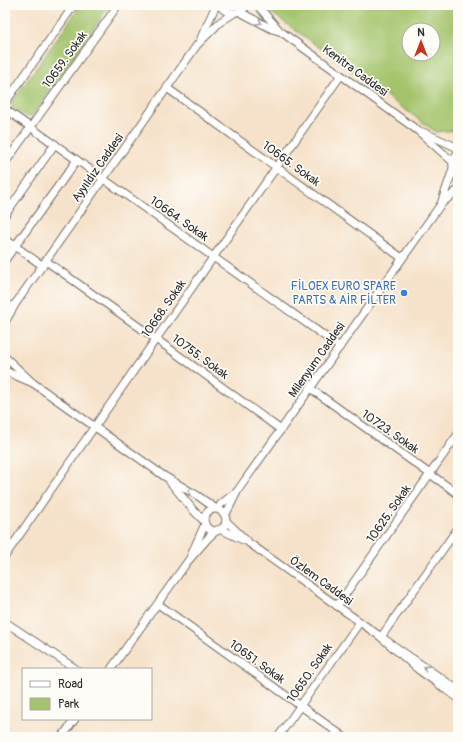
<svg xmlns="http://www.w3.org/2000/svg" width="463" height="742" font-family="Pangolin,sans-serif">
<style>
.green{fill:#a4c46c;stroke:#68784c;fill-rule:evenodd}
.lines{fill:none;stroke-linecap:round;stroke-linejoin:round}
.minor-casing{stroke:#726b63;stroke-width:9}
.minor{stroke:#fff;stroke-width:7}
.oneway{stroke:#a0a0a0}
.shop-dot{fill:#3f7fe0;stroke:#fdfcf7;stroke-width:1.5}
.labels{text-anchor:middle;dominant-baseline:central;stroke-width:3.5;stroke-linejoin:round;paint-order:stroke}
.street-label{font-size:12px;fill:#2b2b2b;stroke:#fdfcf7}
.shop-label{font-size:12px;fill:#366cbe;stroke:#fdfcf7;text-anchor:end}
</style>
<rect width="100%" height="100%" fill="#fdfcf7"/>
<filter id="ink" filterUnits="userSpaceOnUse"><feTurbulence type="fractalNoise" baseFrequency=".025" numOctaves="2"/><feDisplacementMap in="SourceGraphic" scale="8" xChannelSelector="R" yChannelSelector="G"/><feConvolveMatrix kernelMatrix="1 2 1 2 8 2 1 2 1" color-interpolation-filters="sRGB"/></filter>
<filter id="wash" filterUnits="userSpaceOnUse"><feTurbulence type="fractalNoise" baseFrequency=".012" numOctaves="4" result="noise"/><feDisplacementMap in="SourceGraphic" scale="16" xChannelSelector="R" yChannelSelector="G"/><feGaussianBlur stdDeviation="0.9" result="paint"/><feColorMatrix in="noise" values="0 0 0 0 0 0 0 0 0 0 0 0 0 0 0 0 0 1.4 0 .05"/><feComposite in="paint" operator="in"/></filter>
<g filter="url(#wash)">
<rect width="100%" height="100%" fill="#f6e2ca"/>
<g class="green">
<path d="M81,5h29l-77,110 -6,2 -15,-10v-5z"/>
<path d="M266,5h192v125l-22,2 -159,-115 -7,-5zM409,30h24v24h-24z"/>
</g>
</g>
<g filter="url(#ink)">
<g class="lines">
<defs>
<g id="minor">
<path d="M219,5c8,10 20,10 29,0"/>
<path d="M257,5l23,26 137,99 36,32"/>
<path d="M240,12l32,17 7,2"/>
<path d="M201,38l15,-33"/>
<path d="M167,88l235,170"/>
<path d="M5,103l69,-98"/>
<path d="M5,109l335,238"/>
<path d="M423,132l35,16"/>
<path d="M458,153c-7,7 -7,17 0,24"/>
<path d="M5,163l113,-158"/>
<path d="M441,204l12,-35"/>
<path d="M5,215l50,-71"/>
<path d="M5,239l38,27"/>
<path d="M5,260l72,-100"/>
<path d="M46,261l110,78 125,91"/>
<path d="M16,303l181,-258 23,-23 14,-9"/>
<path d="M5,313l11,-10 -11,19"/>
<path d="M5,357l28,26 -28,-12"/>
<path d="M33,383l131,93 34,20 17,12"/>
<path d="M310,388l148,106"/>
<path d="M170,482l24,29 10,10"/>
<path d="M218,509l3,-5 14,-11"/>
<circle cx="215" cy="520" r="11"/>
<path d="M225,516l13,-26 203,-286 17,-14"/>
<path d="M226,521l23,22 132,94 77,-109"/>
<path d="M220,529l23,11"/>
<path d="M192,553l13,-29"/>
<path d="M5,556l90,-130 246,-351"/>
<path d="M158,604l186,133"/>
<path d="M337,606l121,-172"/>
<path d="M5,622l71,47"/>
<path d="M111,669l77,-108 21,-24 8,-7"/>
<path d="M458,690l-77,-53 38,33 39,28"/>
<path d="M62,737l13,-18"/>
<path d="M278,737l82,-115"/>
</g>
</defs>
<use href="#minor" class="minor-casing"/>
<use href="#minor" class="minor"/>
</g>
<defs><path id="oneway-chevron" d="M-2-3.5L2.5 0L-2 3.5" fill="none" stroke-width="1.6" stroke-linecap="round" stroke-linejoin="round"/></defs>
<g class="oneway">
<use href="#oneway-chevron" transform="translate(259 22) rotate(29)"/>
<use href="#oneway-chevron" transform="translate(190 491) rotate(-149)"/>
<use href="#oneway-chevron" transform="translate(426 668) rotate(-146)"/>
</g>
</g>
<circle class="shop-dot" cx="404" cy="293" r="4"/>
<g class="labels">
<g class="street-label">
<text transform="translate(65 60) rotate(-54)">10659. Sokak</text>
<text transform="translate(355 71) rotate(36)">Kenitra Caddesi</text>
<text transform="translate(291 164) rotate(36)">10665. Sokak</text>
<text transform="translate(98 168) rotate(-55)">Ayyıldız Caddesi</text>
<text transform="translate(179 219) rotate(35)">10664. Sokak</text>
<text transform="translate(164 309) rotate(-55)">10668. Sokak</text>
<text transform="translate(200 357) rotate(36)">10755. Sokak</text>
<text transform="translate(317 360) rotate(-55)">Milenyum Caddesi</text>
<text transform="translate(390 432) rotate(35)">10723. Sokak</text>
<text transform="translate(389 514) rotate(-55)">10625. Sokak</text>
<text transform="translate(321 581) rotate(36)">Özlem Caddesi</text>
<text transform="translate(257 662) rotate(36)">10651. Sokak</text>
<text transform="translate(310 673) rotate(-55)">10650. Sokak</text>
</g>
<g class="shop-label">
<text x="396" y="286">FİLOEX EURO SPARE<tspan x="396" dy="14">PARTS &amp; AİR FİLTER</tspan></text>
</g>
</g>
<rect width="463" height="742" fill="none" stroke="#fdfcf7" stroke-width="20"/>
<rect x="22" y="668" width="130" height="52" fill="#fdfcf7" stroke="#a9a8a5"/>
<rect x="30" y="681" width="20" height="6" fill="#ffffff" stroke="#a9a8a5"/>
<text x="58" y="688" font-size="12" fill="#2b2b2b">Road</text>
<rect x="30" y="698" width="20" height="12" fill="#a4c46c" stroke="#a9a8a5"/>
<text x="58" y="708" font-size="12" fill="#2b2b2b">Park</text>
<g transform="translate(421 42)"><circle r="19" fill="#fdfcf7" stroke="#a9a8a5"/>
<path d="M0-3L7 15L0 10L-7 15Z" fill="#c8321e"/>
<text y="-6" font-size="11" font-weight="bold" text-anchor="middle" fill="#2b2b2b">N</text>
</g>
</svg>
